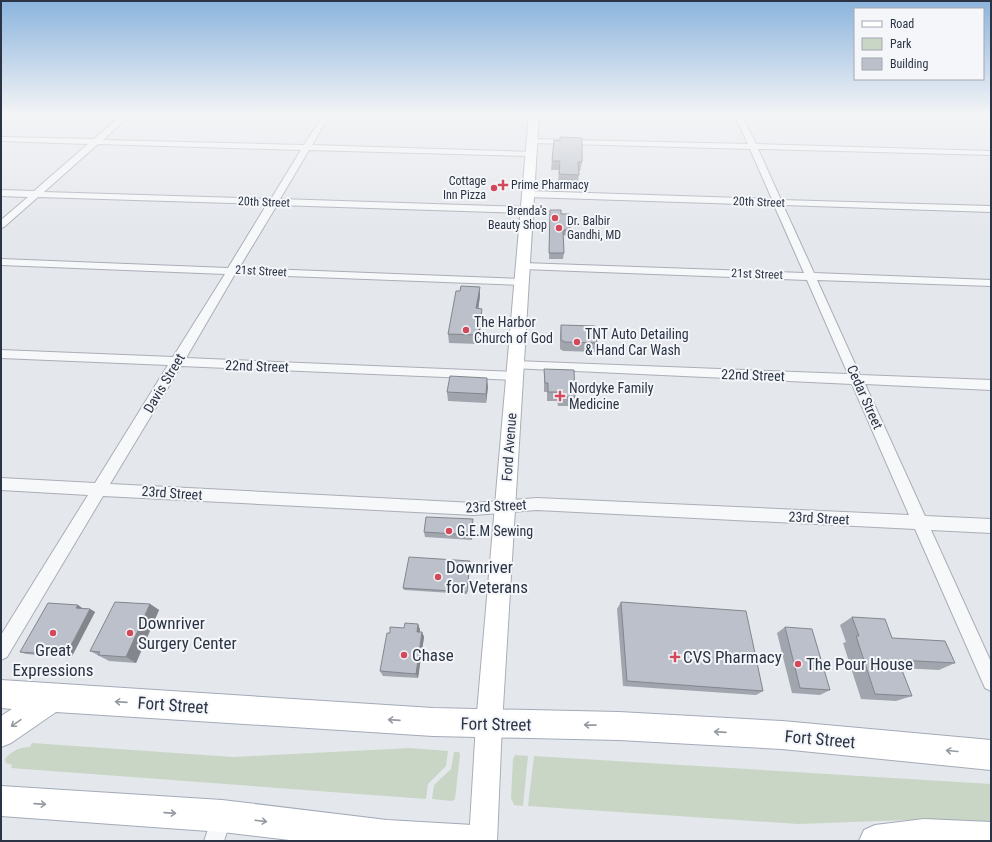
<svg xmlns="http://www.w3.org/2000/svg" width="992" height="842" font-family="'Roboto Condensed',sans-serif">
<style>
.green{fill:#c9d6c5}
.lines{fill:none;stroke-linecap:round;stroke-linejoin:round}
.street-casing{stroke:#a9aeb7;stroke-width:2}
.secondary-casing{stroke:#a9aeb7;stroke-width:2}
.primary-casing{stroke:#a3abb8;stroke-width:2}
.street{fill:#f7f8fa;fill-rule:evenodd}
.secondary{fill:#fff;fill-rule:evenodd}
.primary{fill:#fff;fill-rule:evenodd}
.wall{fill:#a1a5ae}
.shaded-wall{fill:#83868d}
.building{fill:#bbc0ca;stroke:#83868d}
.oneway{stroke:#959aa2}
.poi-dot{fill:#d1495b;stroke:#f4f6f9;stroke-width:1.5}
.labels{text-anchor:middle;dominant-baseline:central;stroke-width:4;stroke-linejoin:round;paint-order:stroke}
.far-poi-label{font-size:12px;fill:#2b3445;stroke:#f4f6f9;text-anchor:end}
.far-street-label{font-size:12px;fill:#2b3445;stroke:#f4f6f9}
.poi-label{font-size:14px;fill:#2b3445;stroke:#f4f6f9;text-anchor:start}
.street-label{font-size:14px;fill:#2b3445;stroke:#f4f6f9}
.near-poi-label{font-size:17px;fill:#2b3445;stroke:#f4f6f9;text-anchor:start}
.near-street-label{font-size:17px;fill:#2b3445;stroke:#f4f6f9}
</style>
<rect width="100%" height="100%" fill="#e4e7ec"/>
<g class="green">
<path d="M32,743l201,14 177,-9 38,3 -2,15 -18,18 -2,15 -415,-31 1,-3 -6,-2 -1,-4c6,-8 15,-12 25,-12z"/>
<path d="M454,752h5l1,3 -5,44 -3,2 -20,-2 2,-14 17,-16z"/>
<path d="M515,755l13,1 -5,50 -9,-1 -3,-7 2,-39z"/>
<path d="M534,756l457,28v42l-84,-6 -109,4 -270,-18z"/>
</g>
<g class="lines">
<defs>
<g id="street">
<path d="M123,114h8l-28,26 201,5 20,-31h6l-18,31 222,7 1,2 -4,2 -222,-6 -29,49 247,8 5,3 -5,3 -250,-8 -38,63 282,11 5,3 -5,3 -286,-11 -49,84 328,14 4,1 2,3 -2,3 -4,1 -333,-14 -71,118 364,19 63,-5 372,17 -57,-131 -341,-16 -2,-3 2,-3 4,-1 333,13 -41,-94 -284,-11 -5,-3 5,-3 281,10 -30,-68 -246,-8 -4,-3 4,-3 244,8 -22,-50 -218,-6 -4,-2 1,-2 219,5 -14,-30h7l15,30 235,7v4l-233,-6 23,51 210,6v6l-208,-7 31,68 177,7v6l-174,-6 43,95 131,5v10l-126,-6 60,132 66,3v14l-60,-3 60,132v29l-6,-3 -70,-159 -378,-19 -63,5 -371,-19 -96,161 -6,3v-25l87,-140 -87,-5v-12l94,5 73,-118 -167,-7v-8l172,7 52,-83 -224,-9v-6l227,9 39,-64 -229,-7 -34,30 -3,1v-8l27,-23 -27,-1v-6l33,1 54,-47 -87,-3v-4l93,2zM98,144l203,6 -30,49 -227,-7z"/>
<path d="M222,806l7,3 3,7 -8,25h-20l11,-32z"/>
</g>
<path id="secondary" d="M529,114h10l-37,610 -5,117h-28l7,-117z"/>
<g id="primary">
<path d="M1,680l432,28 186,4 163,9 209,19v30l-209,-21 -163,-9 -186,-4 -377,-24 -45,31 -10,4v-31l11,-7 -11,-1z"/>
<path d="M1,786l221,14 165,20 86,5 11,5 5,11h-191l-76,-9 -221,-16z"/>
<path d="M924,819l67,3v19h-132l5,-11 11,-5z"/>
</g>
</defs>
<use href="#street" class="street-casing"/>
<use href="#secondary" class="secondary-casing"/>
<use href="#primary" class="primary-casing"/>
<use href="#street" class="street"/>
<use href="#secondary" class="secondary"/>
<use href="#primary" class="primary"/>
</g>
<g class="wall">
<path d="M554,140l28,22 -2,9h-1l-1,13 -20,-1 1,-13h-8z"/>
<path d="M550,210l11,4 9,16 -1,6 -6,-1 1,18 -1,6h-14z"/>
<path d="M480,296l-2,13 4,9 -4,26 -29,-1 -1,-9z"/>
<path d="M561,325l36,18 -2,9 -32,-1 -3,-2v-15z"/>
<path d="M544,369l31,28 -2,9h-15l-1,-5h-10v-9h-3z"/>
<path d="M488,387l-2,16 -38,-2 -1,-9z"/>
<path d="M473,524l-1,16 -47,-3 -1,-5z"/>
<path d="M470,561l-3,33 -63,-4 -1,-2z"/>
<path d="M621,602l142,89 -7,4 -133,-9 -6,-77z"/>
<path d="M150,604l9,6 -23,53 -27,-2 -19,-10z"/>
<path d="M78,605l4,3 8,1 5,3 -24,46 -45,-4 -6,-2z"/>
<path d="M852,617l40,21 63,25 -16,7 -38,-2 11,28 -16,5 -35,-2 -18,-56 3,-1 -6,-17z"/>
<path d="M418,624l2,6 -1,2h3l2,5 -6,41 -35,-2 -3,-5 10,-38z"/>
<path d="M785,627l45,63 -10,5 -28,-2 -15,-60z"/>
</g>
<g class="shaded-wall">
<path d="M480,287v9l-3,22 -1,-10z"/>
<path d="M482,309v9l-4,26v-9z"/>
<path d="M487,378l1,9 -2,16v-9z"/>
<path d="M473,519v5l-1,16 -1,-5z"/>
<path d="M150,604l9,6 -23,53 -10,-6z"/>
<path d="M78,605l4,3 -1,3 -5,-3z"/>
<path d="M90,609l5,3 -24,46 -5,-3z"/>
<path d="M418,624l2,6 -1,7 -2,-5z"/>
<path d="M422,632l2,5 -6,41 -2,-4z"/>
</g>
<g class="building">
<path d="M560,137l22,1v24h-4l1,13 -20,-1 1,-13h-8l2,-21 6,1z"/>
<path d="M550,210h11v4h8l1,16h-7l1,23h-15z"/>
<path d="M461,286l19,1 -4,21 6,1 -4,26 -30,-1 8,-43h4z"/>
<path d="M561,325l34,1 2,17 -32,-1 -4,-2z"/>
<path d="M544,369l30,1 1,27h-16v-5h-11v-9h-3z"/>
<path d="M450,376l37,2 -1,16 -39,-2z"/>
<path d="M426,517l47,2 -2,16 -47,-3z"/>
<path d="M409,557l61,4 -3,31 -64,-4z"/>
<path d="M115,602l35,2 -24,53 -28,-2 2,-3 -10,-1z"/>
<path d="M621,602l125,9 17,80 -136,-10z"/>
<path d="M48,603l30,2 -2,3 14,1 -24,46 -46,-3z"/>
<path d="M852,617l33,2 7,19 53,3 10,22 -57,-3 14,36 -37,-2 -19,-58h3z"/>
<path d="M405,623l13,1 -1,8h5l-6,42 -36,-3 7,-38h3v-6l14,1z"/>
<path d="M785,627l27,2 18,61 -30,-2z"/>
</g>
<defs><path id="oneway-shaft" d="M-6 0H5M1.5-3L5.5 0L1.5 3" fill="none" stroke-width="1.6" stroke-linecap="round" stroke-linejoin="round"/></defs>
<g class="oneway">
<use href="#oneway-shaft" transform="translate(121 702) rotate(-176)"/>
<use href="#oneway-shaft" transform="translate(394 720) rotate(-176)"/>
<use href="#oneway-shaft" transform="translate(16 723) rotate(145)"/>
<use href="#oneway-shaft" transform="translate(590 725) rotate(-179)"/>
<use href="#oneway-shaft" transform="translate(720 732) rotate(-176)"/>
<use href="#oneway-shaft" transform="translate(952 751) rotate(-175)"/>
<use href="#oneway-shaft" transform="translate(40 804) rotate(4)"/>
<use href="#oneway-shaft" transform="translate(170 813) rotate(4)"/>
<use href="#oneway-shaft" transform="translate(261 821) rotate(7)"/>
</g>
<linearGradient id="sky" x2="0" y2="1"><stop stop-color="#8bb4dd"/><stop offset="0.49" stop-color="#f3f4f6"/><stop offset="1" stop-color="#f3f4f6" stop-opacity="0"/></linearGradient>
<rect width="992" height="232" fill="url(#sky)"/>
<g class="poi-dot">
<path d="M501 179h4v4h4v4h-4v4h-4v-4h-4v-4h4z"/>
<circle cx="494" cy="188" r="4"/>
<circle cx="555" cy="218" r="4"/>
<circle cx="559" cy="228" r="4"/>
<circle cx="466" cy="330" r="4"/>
<circle cx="577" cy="342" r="4"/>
<path d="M558 390h4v4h4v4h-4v4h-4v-4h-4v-4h4z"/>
<circle cx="449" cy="531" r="4"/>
<circle cx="438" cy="577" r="4"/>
<circle cx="53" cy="633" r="4"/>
<circle cx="130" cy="633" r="4"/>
<circle cx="404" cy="655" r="4"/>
<path d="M673 651h4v4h4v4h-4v4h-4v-4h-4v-4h4z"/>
<circle cx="798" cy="664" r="4"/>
</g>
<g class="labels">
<g class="far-poi-label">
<text x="486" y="181">Cottage<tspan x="486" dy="14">Inn Pizza</tspan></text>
<text x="511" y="185" text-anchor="start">Prime Pharmacy</text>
<text x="547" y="211">Brenda's<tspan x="547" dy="14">Beauty Shop</tspan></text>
<text x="567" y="221" text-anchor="start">Dr. Balbir<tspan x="567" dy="14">Gandhi, MD</tspan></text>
</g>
<g class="far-street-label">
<text transform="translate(264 202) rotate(2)">20th Street</text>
<text transform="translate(759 202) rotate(2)">20th Street</text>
<text transform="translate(261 271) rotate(3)">21st Street</text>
<text transform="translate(757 274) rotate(2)">21st Street</text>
</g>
<g class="poi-label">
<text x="474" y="322">The Harbor<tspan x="474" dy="16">Church of God</tspan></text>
<text x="585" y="334">TNT Auto Detailing<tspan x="585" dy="16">&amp; Hand Car Wash</tspan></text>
<text x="569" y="388">Nordyke Family<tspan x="569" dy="16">Medicine</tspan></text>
<text x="457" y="531">G.E.M Sewing</text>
</g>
<g class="street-label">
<text transform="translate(257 366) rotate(2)">22nd Street</text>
<text transform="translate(753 375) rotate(2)">22nd Street</text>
<text transform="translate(164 383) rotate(-59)">Davis Street</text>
<text transform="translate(865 397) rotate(66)">Cedar Street</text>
<text transform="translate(509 447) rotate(-86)">Ford Avenue</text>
<text transform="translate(172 493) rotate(4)">23rd Street</text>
<text transform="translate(496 506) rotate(-3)">23rd Street</text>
<text transform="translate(819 518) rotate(3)">23rd Street</text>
</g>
<g class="near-poi-label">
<text x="446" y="567">Downriver<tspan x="446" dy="20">for Veterans</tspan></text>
<text x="138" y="623">Downriver<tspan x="138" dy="20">Surgery Center</tspan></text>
<text x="53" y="650" text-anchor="middle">Great<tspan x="53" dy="20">Expressions</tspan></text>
<text x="412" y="655">Chase</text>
<text x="683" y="657">CVS Pharmacy</text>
<text x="806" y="664">The Pour House</text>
</g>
<g class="near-street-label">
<text transform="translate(173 705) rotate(4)">Fort Street</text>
<text transform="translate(496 724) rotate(1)">Fort Street</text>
<text transform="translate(820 739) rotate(5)">Fort Street</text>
</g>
</g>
<rect width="992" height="842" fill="none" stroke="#2b3445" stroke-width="4"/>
<rect x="854" y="8" width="130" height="72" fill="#f4f6f9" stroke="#a4a8b1"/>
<rect x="862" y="21" width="20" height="6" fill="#ffffff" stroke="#a4a8b1"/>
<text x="890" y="28" font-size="12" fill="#2b3445">Road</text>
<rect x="862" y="38" width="20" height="12" fill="#c9d6c5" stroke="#a4a8b1"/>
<text x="890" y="48" font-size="12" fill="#2b3445">Park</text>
<rect x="862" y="58" width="20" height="12" fill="#bbc0ca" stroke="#a4a8b1"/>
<text x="890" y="68" font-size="12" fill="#2b3445">Building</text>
</svg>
